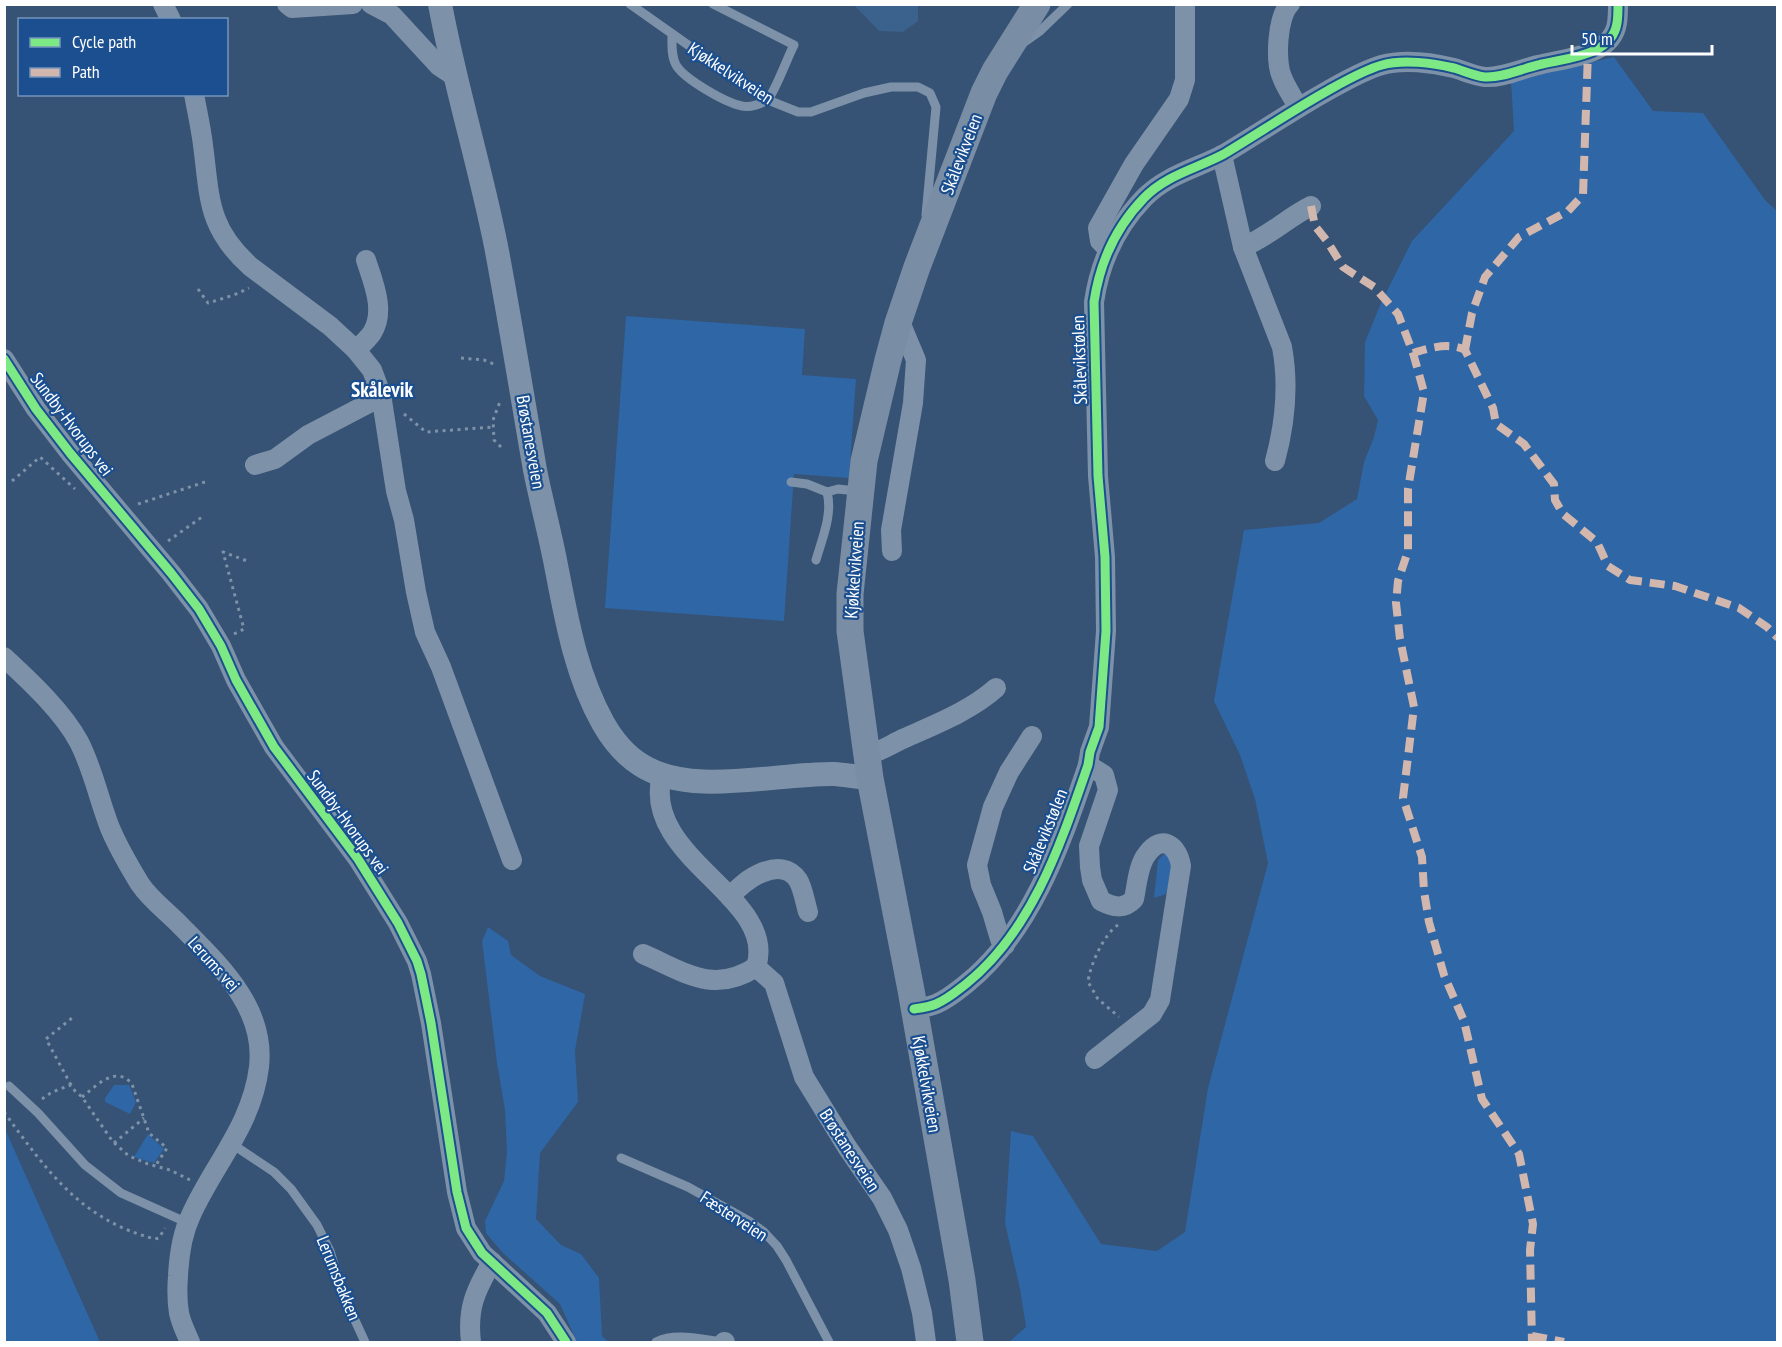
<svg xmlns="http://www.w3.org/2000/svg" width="1782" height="1347" font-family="'PT Sans Narrow',sans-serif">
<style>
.green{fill:#2f66a5}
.water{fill:#3b618d}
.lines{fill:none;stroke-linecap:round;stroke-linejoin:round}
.path{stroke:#7d92a8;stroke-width:3;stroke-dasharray:3 4.5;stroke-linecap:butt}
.service{stroke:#7d92a8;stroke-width:9}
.minor{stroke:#7d92a8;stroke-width:20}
.tertiary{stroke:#7d92a8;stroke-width:24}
.secondary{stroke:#798da4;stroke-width:27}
.quiet{stroke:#d1b7ad;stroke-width:8;stroke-dasharray:15 8;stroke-linecap:butt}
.cycleway-casing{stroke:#1b4f8f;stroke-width:13}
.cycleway{stroke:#7ce984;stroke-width:9}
.labels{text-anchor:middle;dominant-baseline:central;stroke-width:4.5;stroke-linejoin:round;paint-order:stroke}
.street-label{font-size:18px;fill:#fff;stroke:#1b4f8f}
.quarter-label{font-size:21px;font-weight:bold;fill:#fff;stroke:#1b4f8f}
</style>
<rect width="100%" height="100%" fill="#365274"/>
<g class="green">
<path d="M1614,57l39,54 50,2 62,87 12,11v1131h-768l17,-15 -6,-38 -15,-66 6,-92 22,5 68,108 56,7 28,-19 23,-144 60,-225 -13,-64 -15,-44 -26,-54 30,-171 75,-7 38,-24 7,-37 10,-25 4,-17 -14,-24 1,-54 16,-39 31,-62 102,-110 -3,-50z"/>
<path d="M626,316l179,13 -3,46 54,4 -7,99 -55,-4 -10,147 -179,-13z"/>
<path d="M1164,854l8,3 -2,21 -4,16 -12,4 4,-38z"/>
<path d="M488,927l20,14 3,14 29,21 45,18 -10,57 3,51 -38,51 -4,66 25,26 20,9 18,24 3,58 6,6h-31l-17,-38 -58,-52 -16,-19 -1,-12 19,-40 3,-29 -2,-42 -8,-47 -15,-122z"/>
<path d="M114,1085h15l7,17 -6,12 -25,-12v-4z"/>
<path d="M4,1129h1l95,213h-95z"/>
<path d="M148,1134l16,15 -10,14 -20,-6z"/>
</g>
<path class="water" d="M828,5h90v16l-15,11 -24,-1 -24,-25h-26z"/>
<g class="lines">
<g class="path">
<path d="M829,6v-2"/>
<path d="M198,289l10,14 26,-8 15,-7"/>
<path d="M461,358l23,2 12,5"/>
<path d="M404,414l22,18 67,-5"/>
<path d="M501,447l-7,-7 -1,-20 8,-21"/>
<path d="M12,481l28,-24 35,32"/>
<path d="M138,504l70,-23"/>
<path d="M168,541l34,-24"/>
<path d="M234,634l10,-5 -21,-77 27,10"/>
<path d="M1118,925c-14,9 -28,40 -30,57l10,17 21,18"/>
<path d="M71,1085l-25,-46 26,-21"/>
<path d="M82,1097c13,-10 34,-33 50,-13l17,49 18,15 -11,17"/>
<path d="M42,1099l10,-7 19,-7 4,6 7,6 31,45 16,14 19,8 22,6 20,10"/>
<path d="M4,1112c43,59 77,108 151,127l4,-1 6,-10"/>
<path d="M114,1143l30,-25"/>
</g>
<g class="service">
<path d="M630,4l119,84 19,12 30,12h13l53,-19 27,-6h27l12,6 6,14 -10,108"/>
<path d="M672,34c0,10 -1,22 4,31 8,14 50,38 66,41 7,2 21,-2 26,-7 7,-7 20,-43 26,-54l-81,-41"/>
<path d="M1023,43l17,-12 28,-27"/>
<path d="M791,482l16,2 20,8 11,-3 19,2"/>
<path d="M816,560c6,-21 17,-46 11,-68"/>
<path d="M9,1086l29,27 47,52 36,28 67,30"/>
<path d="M232,1144l42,28 17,17 26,36 13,26 13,43 22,48"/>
<path d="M621,1158l67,29 61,34 15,11 13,14 9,14 43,82"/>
<path d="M656,1342c20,-10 47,-2 68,0"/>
</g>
<g class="minor">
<path d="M163,4l8,16"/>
<path d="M287,4l5,4 61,-4"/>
<path d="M371,4l21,11 47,51 18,12"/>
<path d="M1290,4c-13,12 -15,58 -8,73 4,11 11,20 16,30"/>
<path d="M194,94c3,17 7,34 9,51 7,53 4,83 48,122l79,59 26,24 16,20 9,24 15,97 8,29 12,72 9,40 16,35 71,193"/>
<path d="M1222,155l21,92 39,100c7,38 3,77 -7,114"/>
<path d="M1243,247c25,-10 44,-29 68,-41"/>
<path d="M1108,249l-8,-8 -2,-13 36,-64 45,-65 6,-19v-76"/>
<path d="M356,350c5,-5 12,-11 16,-17 14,-22 1,-51 -6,-73"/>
<path d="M4,359l32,50 34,44 101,120 28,36 22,37 15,34 38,67 84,112 40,64 19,38 4,13 10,49 26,169 9,36 16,25 65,60 19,29"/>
<path d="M255,465l20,-6 33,-24 65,-34 8,-7"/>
<path d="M892,551l-1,-21 22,-127 3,-43 -13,-31 -5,-6"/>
<path d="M4,657c26,24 59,55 75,85 14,27 20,58 31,86 8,19 19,38 30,56 10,15 25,26 38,39 39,40 88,83 81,144 -7,58 -45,97 -68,148 -9,19 -12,40 -13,61 -1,13 -1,25 1,37 2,10 7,20 11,29"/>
<path d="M866,755c15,-3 25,-11 39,-17 31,-14 65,-27 91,-50"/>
<path d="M1088,765l16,10 4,15 -19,56 1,21 2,13 9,21c12,6 23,9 33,-2 3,-14 4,-34 13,-45 15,-21 31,-8 34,12l-21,134 -8,14 -57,45"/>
<path d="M662,775c-22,83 117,122 94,192l18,16 30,94 43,70 35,51 16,32 13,38 11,45 4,29"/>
<path d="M730,897c13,-17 51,-43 68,-17 5,8 7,22 10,32"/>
<path d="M1005,945l-5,-6 -8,-27 -11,-27 -4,-20 16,-58 16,-35 23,-36"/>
<path d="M643,954c42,18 70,41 113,13"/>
<path d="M914,1009c7,-1 15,-2 22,-5 12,-5 21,-13 30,-20 67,-54 95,-141 122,-219l2,-13 9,-25 7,-96 -1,-74 -7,-81 -4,-174c6,-41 22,-75 50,-104 22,-23 54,-30 80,-44 35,-21 69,-44 105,-64 16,-9 35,-20 53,-25 21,-6 51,-2 72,3 10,3 21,8 31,9 17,1 36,-8 53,-12 26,-7 74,-8 79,-42 1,-6 1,-13 1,-19"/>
<path d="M471,1342c-4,-33 4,-51 21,-80"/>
<path d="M724,1342h1"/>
</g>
<path class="tertiary" d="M440,4c15,82 40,161 56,242 14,74 26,149 39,224 6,30 14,60 20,90 11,56 20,113 48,163 9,16 22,32 38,42 50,32 135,8 193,9 12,1 24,3 36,4"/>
<path class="secondary" d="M970,1342l-8,-62 -51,-290 -41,-212 -20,-147v-37l14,-133 24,-101 10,-37 19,-56 67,-174 11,-22 42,-67"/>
<g class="quiet">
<path d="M1311,206l4,20 12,15 16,26 31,20 24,27 15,39c17,-5 36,-11 52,-3l28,58 3,16 28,20 30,40 1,16 8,14 34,28 11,24 22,14 45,6 64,22 28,19 11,11"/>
<path d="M1465,350l7,-37 13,-36 34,-40 49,-26 15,-16 5,-143"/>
<path d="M1413,353l11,39 -16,97v62l-10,30 -2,22 4,36 14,68 -11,91 19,59 2,34 5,31 15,53 20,46 18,78 37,55 14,70 -3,26 2,92"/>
<path d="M1532,1336l32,6"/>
</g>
<defs>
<g id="cycleway">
<path d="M4,359l32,50 34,44 101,120 28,36 22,37 15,34 38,67 84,112 40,64 19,38 4,13 10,49 26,169 9,36 16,25 65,60 19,29"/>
<path d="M914,1009c7,-1 15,-2 22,-5 12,-5 21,-13 30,-20 67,-54 95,-141 122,-219l2,-13 9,-25 7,-96 -1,-74 -7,-81 -4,-174c6,-41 22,-75 50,-104 22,-23 54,-30 80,-44 35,-21 69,-44 105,-64 16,-9 35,-20 53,-25 21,-6 51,-2 72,3 10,3 21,8 31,9 17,1 36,-8 53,-12 26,-7 74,-8 79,-42 1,-6 1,-13 1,-19"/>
</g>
</defs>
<use href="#cycleway" class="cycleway-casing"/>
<use href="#cycleway" class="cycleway"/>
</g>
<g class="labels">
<g class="street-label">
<text transform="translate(731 73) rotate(33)">Kjøkkelvikveien</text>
<text transform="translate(961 154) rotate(-69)">Skålevikveien</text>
<text transform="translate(1079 360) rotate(-92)">Skålevikstølen</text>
<text transform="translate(72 424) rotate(53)">Sundby-Hvorups vei</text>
<text transform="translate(531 442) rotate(80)">Brøstanesveien</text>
<text transform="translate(854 570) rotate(-86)">Kjøkkelvikveien</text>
<text transform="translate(348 822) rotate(54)">Sundby-Hvorups vei</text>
<text transform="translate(1045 831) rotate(-68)">Skålevikstølen</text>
<text transform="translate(214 964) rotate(48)">Lerums vei</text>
<text transform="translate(927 1084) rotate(80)">Kjøkkelvikveien</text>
<text transform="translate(850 1150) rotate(57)">Brøstanesveien</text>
<text transform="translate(734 1216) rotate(33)">Fæsterveien</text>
<text transform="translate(339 1278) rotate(68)">Lerumsbakken</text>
</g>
<g class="quarter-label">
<text x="382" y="389">Skålevik</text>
</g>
</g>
<rect width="1782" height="1347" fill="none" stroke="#ffffff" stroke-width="12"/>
<rect x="18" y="18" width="210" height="78" fill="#1b4f8f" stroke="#7695bc" stroke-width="1.5"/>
<rect x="30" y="38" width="30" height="9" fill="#7ce984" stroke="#7695bc" stroke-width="1.5"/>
<text x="72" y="48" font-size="18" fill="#ffffff">Cycle path</text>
<rect x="30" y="68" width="30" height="9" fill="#d1b7ad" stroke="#7695bc" stroke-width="1.5"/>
<text x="72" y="78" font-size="18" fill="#ffffff">Path</text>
<path d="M1572 45v9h140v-9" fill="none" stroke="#ffffff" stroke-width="3"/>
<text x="1581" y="45" font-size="18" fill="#ffffff" stroke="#1b4f8f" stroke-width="4.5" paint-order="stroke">50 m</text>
</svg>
